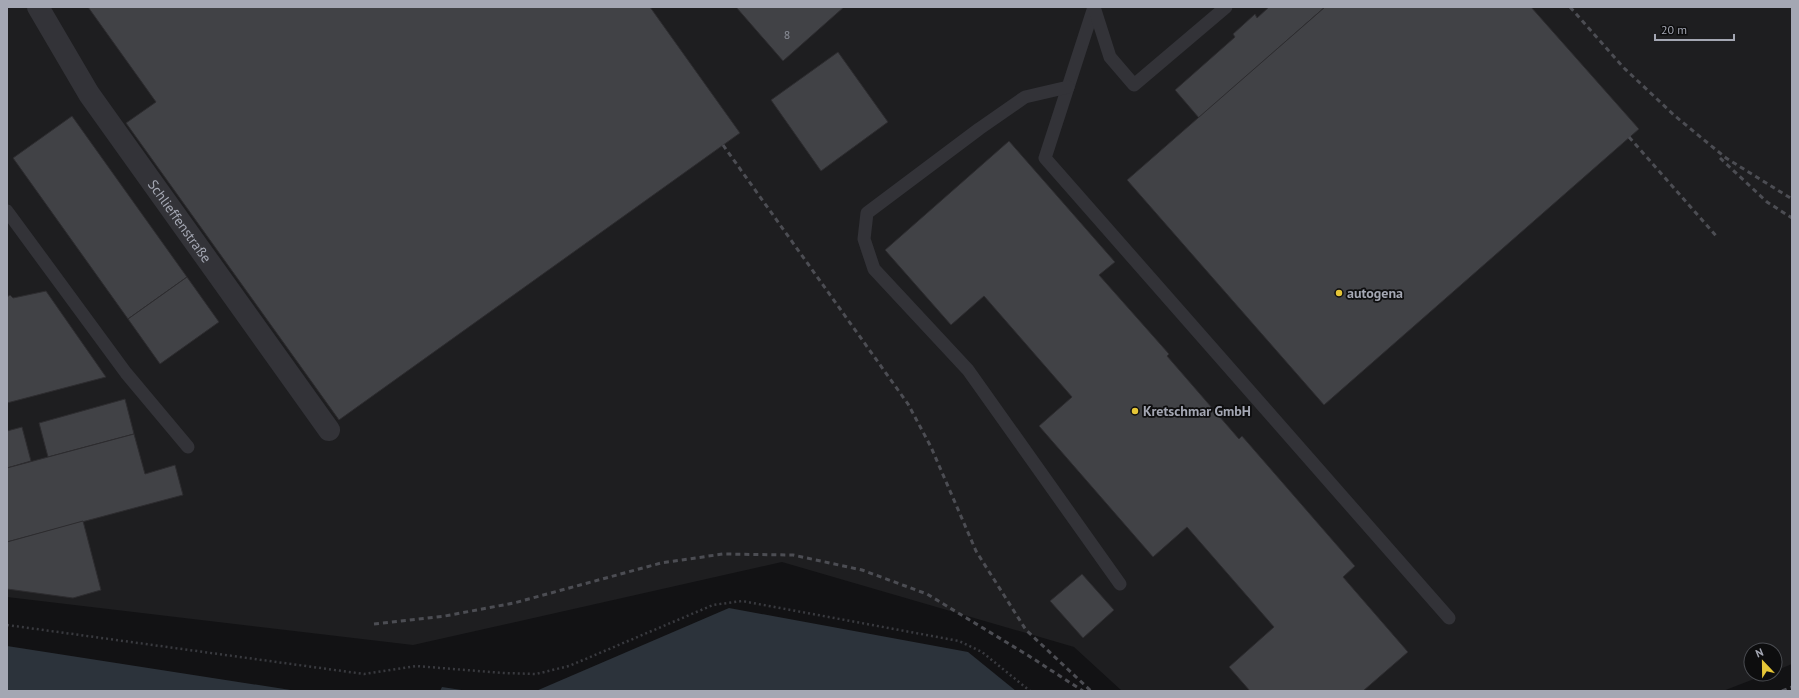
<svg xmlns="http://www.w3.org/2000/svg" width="1799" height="698" font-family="'PT Sans',sans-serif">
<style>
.built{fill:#1e1e20}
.water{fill:#2c333b}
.building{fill:#414246;stroke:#2d2c2f}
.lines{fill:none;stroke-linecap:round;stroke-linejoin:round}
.path{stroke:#393a3f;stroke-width:2.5;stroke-dasharray:2 3;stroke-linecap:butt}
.lane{stroke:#333338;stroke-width:13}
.street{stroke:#333338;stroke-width:22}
.rail{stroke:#4c4d53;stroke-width:3;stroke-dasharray:5 4;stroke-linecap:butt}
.poi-dot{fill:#e6c637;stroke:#0d0d0e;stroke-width:1.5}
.labels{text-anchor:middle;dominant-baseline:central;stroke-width:3.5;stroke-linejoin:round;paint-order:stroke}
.number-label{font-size:12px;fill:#8b8e98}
.street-label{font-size:14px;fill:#a4a7b3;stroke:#0d0d0e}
.poi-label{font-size:14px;font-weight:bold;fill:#a4a7b3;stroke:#0d0d0e;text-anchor:start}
</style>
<rect width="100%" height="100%" fill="#121214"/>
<path class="built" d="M7,7h1785v657l-17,7v-21h-24v24h16l-44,17h-601l-48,-44 -292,-85 -369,83 -406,-48z"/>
<g class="water">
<path d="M729,608l239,44 48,39h-480z"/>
<path d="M7,646l290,45h-290z"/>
<path d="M442,687l26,4h-28z"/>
</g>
<g class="building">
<path d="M88,7h562l90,126 -401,287 -213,-297 30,-21z"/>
<path d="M736,7h108l-61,54z"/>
<path d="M1269,7h56l-126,111 -24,-28 60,-53 -2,-3 22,-20 2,4z"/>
<path d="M1325,7h206l108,122 -315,276 -197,-225z"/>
<path d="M838,52l50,70 -67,49 -50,-71z"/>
<path d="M72,116l115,161 -59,42 -115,-161z"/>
<path d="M1009,141l106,121 -16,13 70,79 -2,2 72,83 3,-3 113,130 -12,11 65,75 -45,39h-113l-21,-24 45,-40 -87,-100 -34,30 -114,-131 33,-29 -88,-101 -33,29 -66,-75z"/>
<path d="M187,277l32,45 -59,42 -32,-45z"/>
<path d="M46,291l60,86 -99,26v-106l3,-2 3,3z"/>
<path d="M125,399l9,35 -86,23 -9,-34z"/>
<path d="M22,427l9,34 -24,7v-37z"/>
<path d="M134,434l11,40 30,-9 8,30 -176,47v-74z"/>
<path d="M83,521l18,69 -28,8 -66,-9v-47z"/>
<path d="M1082,574l32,36 -31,28 -33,-37z"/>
</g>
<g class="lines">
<path class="path" d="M7,625l357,49 52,-8 87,7 33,1 33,-8 144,-61 29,-4 217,40 23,11 48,39"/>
<g class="lane">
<path d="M1094,7l-49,151 404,460"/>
<path d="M1094,7l16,50 24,28 92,-78"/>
<path d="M1068,87l-43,10 -46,32 -112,84 -3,26 10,30 94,101 152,214"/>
<path d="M7,211l119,162 62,74"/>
</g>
<path class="street" id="s1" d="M38,7l51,87 240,336"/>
<g class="rail">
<path d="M1570,7l54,61 51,48 51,42 66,41"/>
<path d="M1629,137l88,100"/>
<path d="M723,145l185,259 23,43 45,104 50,79 65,61"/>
<path d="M1720,158l47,44 25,16"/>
<path d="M374,624l71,-8 69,-13 147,-40 62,-9 70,1 69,15 65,24 102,62 54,35"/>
<path d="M1782,691l10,-4"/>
</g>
</g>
<g class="poi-dot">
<circle cx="1339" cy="293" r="4"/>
<circle cx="1135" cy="411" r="4"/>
</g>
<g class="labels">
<g class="number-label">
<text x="787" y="34">8</text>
</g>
<g class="street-label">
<text stroke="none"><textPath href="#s1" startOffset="257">Schlieffenstraße</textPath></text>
</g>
<g class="poi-label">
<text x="1347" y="293">autogena</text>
<text x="1143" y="411">Kretschmar GmbH</text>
</g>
</g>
<rect width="1799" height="698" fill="none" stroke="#a4a7b3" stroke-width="16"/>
<g transform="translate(1763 662) rotate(338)"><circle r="19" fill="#0d0d0e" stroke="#494b50"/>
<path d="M0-3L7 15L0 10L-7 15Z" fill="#e6c637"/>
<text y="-6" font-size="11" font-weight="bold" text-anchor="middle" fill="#a4a7b3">N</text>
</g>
<path d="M1655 34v6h79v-6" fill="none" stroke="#a4a7b3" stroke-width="2"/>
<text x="1661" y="34" font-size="12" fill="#a4a7b3" stroke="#0d0d0e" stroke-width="3" paint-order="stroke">20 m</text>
</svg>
